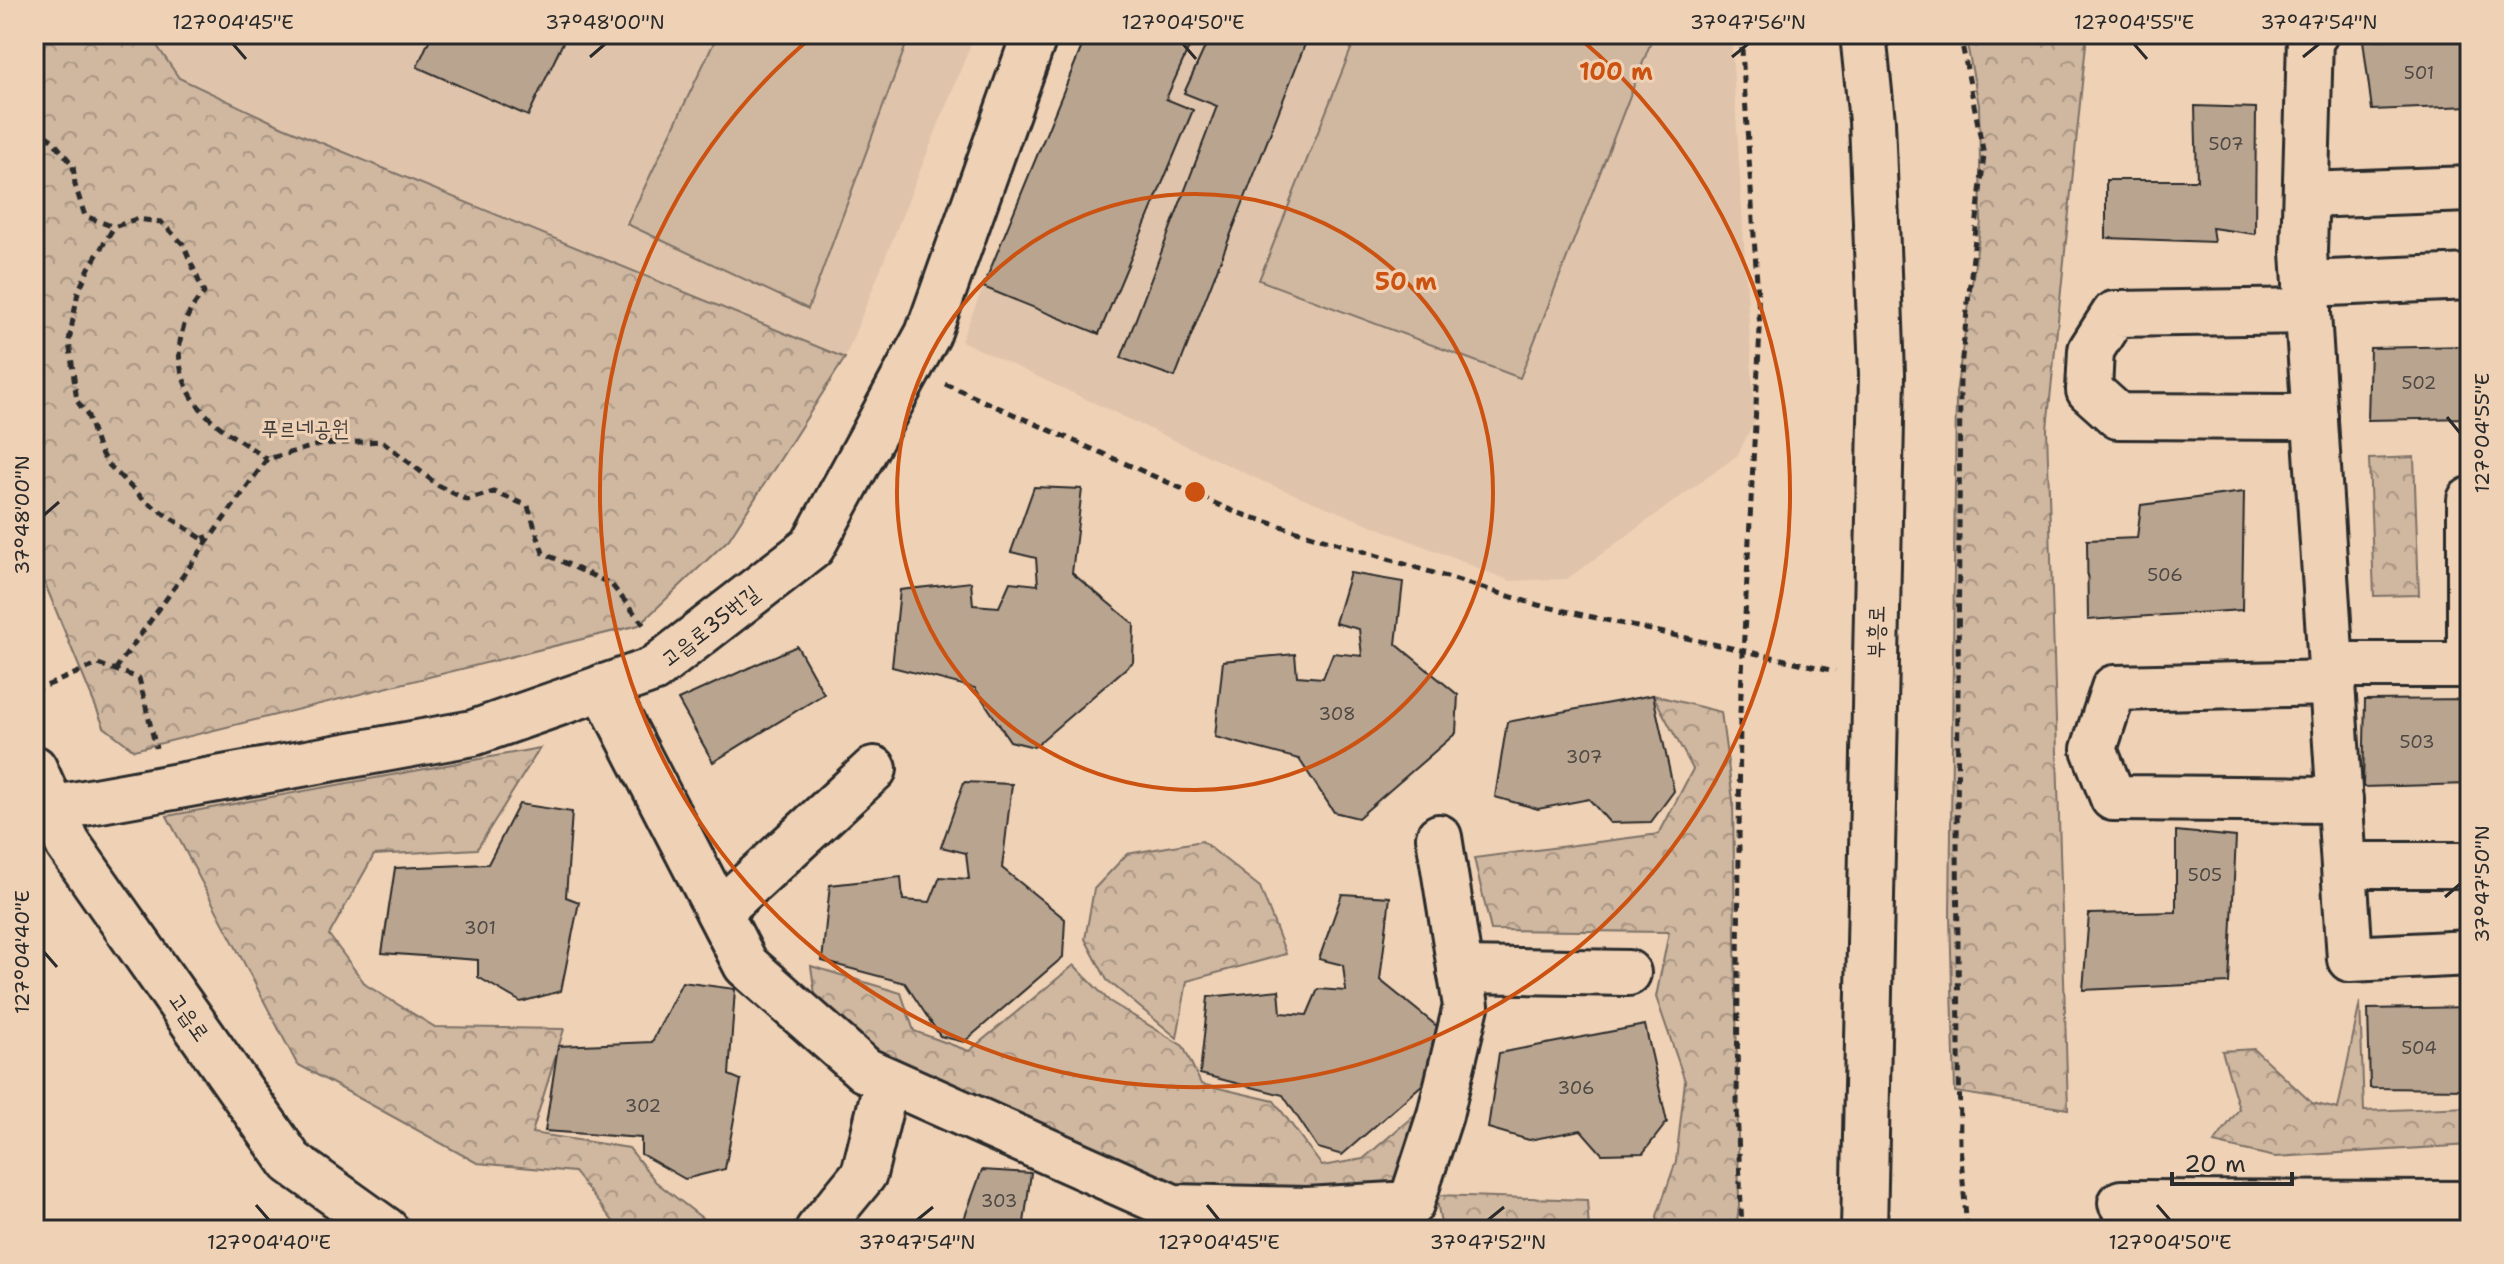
<svg xmlns="http://www.w3.org/2000/svg" width="2504" height="1264" font-family="'Shantell Sans','Poor Story',sans-serif">
<style>
.built{fill:#dfc4ab}
.grass{fill:#cfb7a0;stroke:#7d7166;stroke-width:2}
.forest{fill:url(#forest-crowns);stroke:#7d7166;stroke-width:2}
.building{fill:#b9a490;stroke:#2b2b2b;stroke-width:2}
.lines{fill:none;stroke-linecap:round;stroke-linejoin:round}
.minor-casing{stroke:#2b2b2b;stroke-width:50}
.major-casing{stroke:#2b2b2b;stroke-width:50}
.path{stroke:#2b2b2b;stroke-width:5;stroke-dasharray:8 6;stroke-linecap:butt}
.minor{stroke:#efd2b6;stroke-width:44}
.major{stroke:#efd2b6;stroke-width:44}
.ticks{fill:none;stroke:#2b2b2b;stroke-width:3}
.ring{fill:none;stroke:#cc5211;stroke-width:4}
.labels{text-anchor:middle;dominant-baseline:central;stroke-width:6;stroke-linejoin:round;paint-order:stroke}
.number-label{font-size:18px;fill:#4e4944}
.park-label{font-size:22px;fill:#44403d;stroke:#efd2b6}
.street-label{font-size:22px;fill:#2b2b2b;stroke:#efd2b6}
.centre{fill:#cc5211;stroke:#efd2b6;stroke-width:4}
.ring-label{font-size:24px;text-anchor:middle;font-weight:bold;fill:#cc5211;stroke:#efd2b6;stroke-width:6;stroke-linejoin:round;paint-order:stroke}
.neatline{fill:none;stroke:#2b2b2b;stroke-width:3}
.ticks-label{font-size:20px;text-anchor:middle;fill:#2b2b2b}
</style>
<defs>
<pattern id="forest-crowns" width="20" height="18" patternUnits="userSpaceOnUse" patternTransform="scale(2)"><rect width="20" height="18" fill="#cfb7a0"/><path d="M2 6a3 3 0 1 1 6 0M12 15a3 3 0 1 1 6 0" fill="none" stroke="#a89583"/></pattern>
</defs>
<rect width="100%" height="100%" fill="#efd2b6"/>
<filter id="ink" filterUnits="userSpaceOnUse"><feTurbulence type="fractalNoise" baseFrequency=".0125" numOctaves="2"/><feDisplacementMap in="SourceGraphic" scale="16" xChannelSelector="R" yChannelSelector="G"/><feConvolveMatrix kernelMatrix="1 2 1 2 8 2 1 2 1" color-interpolation-filters="sRGB"/></filter>
<g filter="url(#ink)">
<g class="built">
<path d="M149,34h826l-130,324 -562,-231 -104,-49z"/>
<path d="M1087,34h644l24,385 -17,36 -171,124 -57,2 -246,-99 -303,-141z"/>
</g>
<g class="grass">
<path d="M718,34h192l-102,275 -181,-85z"/>
<path d="M1357,34h297l-134,344 -261,-98z"/>
</g>
<g class="forest">
<path d="M34,34h115l30,44 104,49 562,231 -116,181 -90,86 -505,125 -30,-23 -70,-170z"/>
<path d="M1965,34h122l-40,395 21,680 -113,-17 -5,-176 6,-523 25,-171 -2,-117z"/>
<path d="M2414,457l5,138 -45,1 -5,-137z"/>
<path d="M1653,695l68,17 12,88 6,406 -3,24h-77l-2,-14 19,-55 9,-80 -29,-84 13,-65 -178,-2 -17,-72 185,-24 34,-65z"/>
<path d="M540,748l-63,101 -103,6 -45,80 37,50 69,42 129,2 -32,104 97,15 27,34 50,39 1,9h-87l-46,-58 -97,-9 -180,-99 -130,-248z"/>
<path d="M1202,841l58,46 26,67 -99,27 -10,57 -70,-58 -22,-41 9,-50 33,-35z"/>
<path d="M1074,965l35,36 74,45 18,38 73,17 48,65 41,-7 69,-59 -35,94 -207,1 -305,-129 -69,-64 -5,-36 90,27 13,38 55,20z"/>
<path d="M2360,1002l4,109 106,-4v38l-195,12 -61,-14 25,-34 -17,-58 32,-2 58,54 26,6z"/>
<path d="M1436,1195l151,5 2,30h-147z"/>
</g>
<g class="building">
<path d="M432,34h135l-39,82 -111,-49z"/>
<path d="M1087,34h108l-29,65 27,11 -94,224 -116,-47z"/>
<path d="M1211,34h98l-134,343 -54,-19 96,-252 -33,-13z"/>
<path d="M2470,37v69l-98,4 -9,-70z"/>
<path d="M2195,106l61,2 -1,126 -43,-6 2,14 -108,-4v-58h91z"/>
<path d="M2470,346v72l-102,2 2,-72z"/>
<path d="M1034,487l48,2 -10,84 62,51 -1,38 -99,85 -24,-6 -35,-53 -83,-21 8,-77 71,-8 2,23 26,2 11,-25 28,3 -2,-27 -25,-6z"/>
<path d="M2244,492l-2,118 -154,10 -1,-80 50,-2 4,-33z"/>
<path d="M1350,573l53,9 -7,62 62,51 -2,38 -98,85 -24,-6 -35,-53 -84,-22 8,-76 72,-7 2,22 26,2 10,-25 29,3 -3,-27 -24,-6z"/>
<path d="M797,646l27,48 -111,68 -35,-62z"/>
<path d="M1653,695l21,96 -23,31 -41,1 -21,-24 -51,10 -43,-12 12,-75z"/>
<path d="M2470,699v85l-107,3 2,-87z"/>
<path d="M964,782l48,2 -10,84 63,51 -2,38 -99,85 -24,-6 -35,-53 -83,-22 8,-76 71,-8 2,23 27,2 10,-25 29,2 -3,-26 -25,-6z"/>
<path d="M519,804l53,8 -6,85 13,5 -18,89 -40,11 -43,-25v-17l-96,-7 13,-85 93,-4z"/>
<path d="M2176,831l60,6 -7,146 -146,7 6,-76 87,-2z"/>
<path d="M1342,894l48,3 -10,83 63,51 -3,38 -98,86 -24,-7 -35,-53 -83,-21 8,-77 71,-7 2,23 26,2 11,-26 28,2 -3,-26 -24,-6z"/>
<path d="M682,982l53,7 -6,86 12,5 -16,89 -40,10 -44,-25v-16l-96,-7 13,-85 94,-4z"/>
<path d="M2470,1007v82l-100,-1 -2,-79z"/>
<path d="M1645,1025l22,97 -24,31 -41,1 -21,-24 -52,10 -41,-12 11,-75z"/>
<path d="M982,1170l49,3 -8,57h-63z"/>
<path d="M2307,1221l-1,9h-57v-3z"/>
</g>
<g class="lines">
<defs>
<g id="minor">
<path d="M2315,34l-5,4 -6,214 46,707 120,-6"/>
<path d="M2306,195l164,-6"/>
<path d="M2306,284l164,-7"/>
<path d="M2308,311l-194,3 -23,36 -2,40 29,26 197,1"/>
<path d="M2331,665h139"/>
<path d="M2470,665v-165"/>
<path d="M2333,683l-219,5 -20,61 19,49 227,2"/>
<path d="M603,687l143,278 119,105 308,137 134,3 104,-6 29,-89 26,-109 -27,-169"/>
<path d="M34,768l34,76 223,318 95,68"/>
<path d="M34,812l439,-79 180,-63 159,-123 116,-213 107,-300"/>
<path d="M2345,865h125"/>
<path d="M719,912l155,-143"/>
<path d="M1460,970l168,3"/>
<path d="M2121,1203l349,1"/>
<path d="M818,1230l46,-56 23,-94"/>
</g>
<path id="major" d="M1863,34l9,87 10,253 -18,856"/>
</defs>
<use href="#minor" class="minor-casing"/>
<use href="#major" class="major-casing"/>
<g class="path">
<path d="M1741,34l19,295 -20,383 -3,395 5,123"/>
<path d="M1960,34l24,121 -24,221 -3,471 3,298 7,85"/>
<path d="M34,127l18,13 21,25 2,20 10,31 29,11"/>
<path d="M34,146l7,-14"/>
<path d="M945,384l290,128 303,93 297,66"/>
<path d="M205,535l2,7 -63,-42 -37,-37 -9,-15 -10,-32 -11,-15 -8,-60 9,-49 11,-24 25,-41 22,-8 25,3 22,22 21,49c-32,33 -33,83 -2,117 17,20 43,33 65,49"/>
<path d="M115,670l152,-211 55,-15 60,-3 57,45 28,14 27,-8 34,14 15,47 68,31 33,41"/>
<path d="M34,691l64,-27 41,14 17,70"/>
</g>
<use href="#minor" class="minor"/>
<use href="#major" class="major"/>
</g>
</g>
<path class="ticks" d="M233,44l13,15M1183,44l13,15M2134,44l13,15M590,57l15,-13M1732,57l16,-13M2303,57l16,-13M2447,417l13,16M44,515l15,-13M2445,897l15,-13M44,952l13,15M256,1205l13,15M1207,1205l12,15M2157,1205l13,15M917,1220l16,-13M1488,1220l16,-13"/>
<g class="ring">
<circle cx="1195" cy="492" r="298"/>
<path d="M1577 36A595 595 0 1 1 813 36"/>
</g>
<g class="labels">
<g class="number-label">
<text x="2419" y="73">501</text>
<text x="2226" y="144">507</text>
<text x="2419" y="383">502</text>
<text x="2165" y="575">506</text>
<text x="1337" y="714">308</text>
<text x="2417" y="742">503</text>
<text x="1584" y="757">307</text>
<text x="2205" y="875">505</text>
<text x="480" y="928">301</text>
<text x="2419" y="1048">504</text>
<text x="1576" y="1088">306</text>
<text x="643" y="1106">302</text>
<text x="999" y="1201">303</text>
</g>
<g class="park-label">
<text x="305" y="428">푸르네공원</text>
</g>
<g class="street-label">
<text transform="translate(710 626) rotate(-38)">고읍로35번길</text>
<text transform="translate(1876 632) rotate(-89)">부흥로</text>
<text transform="translate(189 1017) rotate(55)">고읍로</text>
</g>
</g>
<circle cx="1195" cy="492" r="12" class="centre"/>
<g class="ring-label">
<text x="1616" y="80">100 m</text>
<text x="1406" y="290">50 m</text>
</g>
<rect width="2504" height="1264" fill="none" stroke="#efd2b6" stroke-width="88"/>
<path d="M2172 1172v12h120v-12" fill="none" stroke="#2b2b2b" stroke-width="4"/>
<text x="2184" y="1172" font-size="24" fill="#2b2b2b" stroke="#efd2b6" stroke-width="6" paint-order="stroke">20 m</text>
<rect x="44" y="44" width="2416" height="1176" class="neatline"/>
<g class="ticks-label">
<text x="233" y="29">127°04'45"E</text>
<text x="605" y="29">37°48'00"N</text>
<text x="1183" y="29">127°04'50"E</text>
<text x="1748" y="29">37°47'56"N</text>
<text x="2134" y="29">127°04'55"E</text>
<text x="2319" y="29">37°47'54"N</text>
<text transform="translate(2482 433) rotate(-90)" y="7">127°04'55"E</text>
<text transform="translate(22 515) rotate(-90)" y="7">37°48'00"N</text>
<text transform="translate(2482 884) rotate(-90)" y="7">37°47'50"N</text>
<text transform="translate(22 952) rotate(-90)" y="7">127°04'40"E</text>
<text x="269" y="1249">127°04'40"E</text>
<text x="917" y="1249">37°47'54"N</text>
<text x="1219" y="1249">127°04'45"E</text>
<text x="1488" y="1249">37°47'52"N</text>
<text x="2170" y="1249">127°04'50"E</text>
</g>
</svg>
